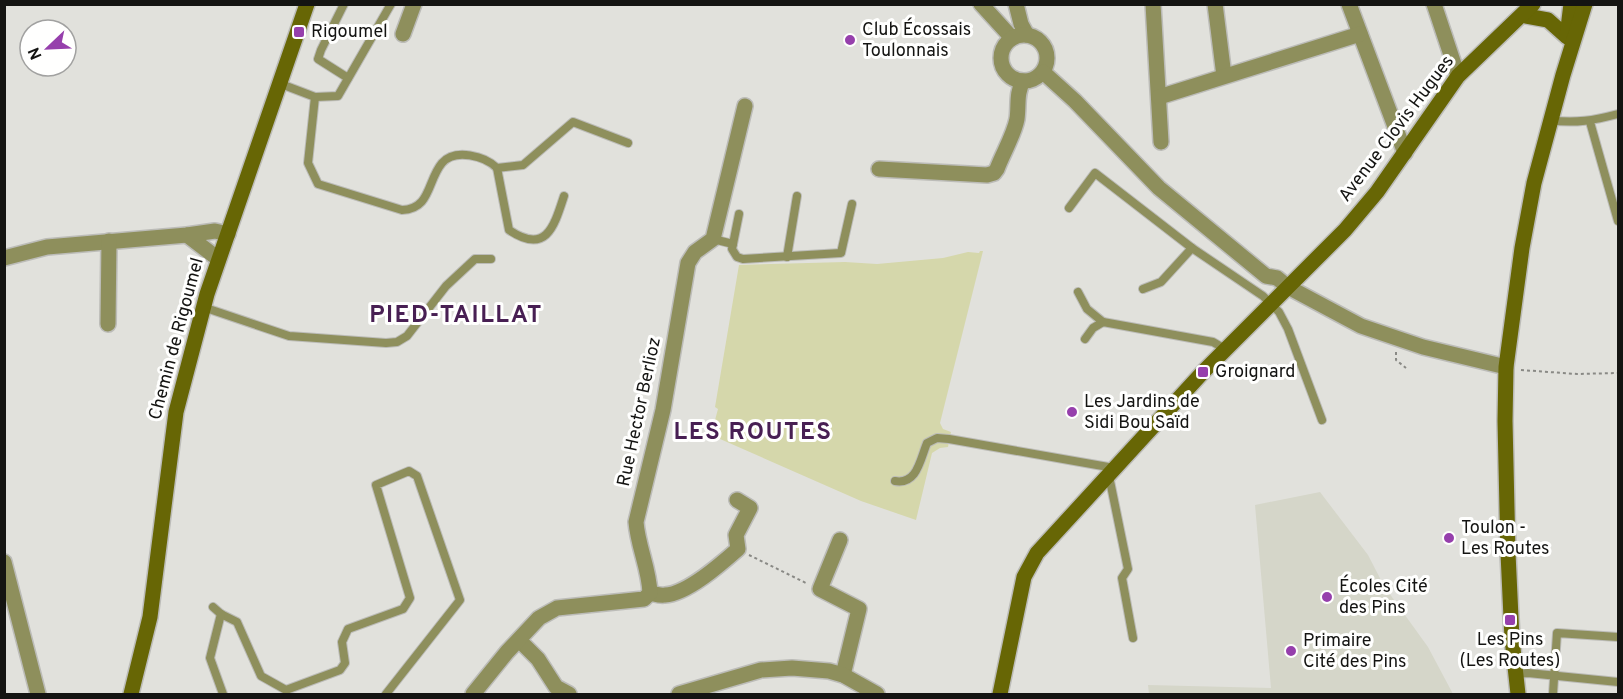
<svg xmlns="http://www.w3.org/2000/svg" width="1623" height="699" font-family="Overpass,sans-serif">
<style>
.built{fill:#d5d6c9}
.green{fill:#d5d7ab}
.lines{fill:none;stroke-linecap:round;stroke-linejoin:round}
.lane-casing{stroke:#bcbcb8;stroke-width:10}
.street-casing{stroke:#bcbcb8;stroke-width:18}
.secondary-casing{stroke:#bcbcb8;stroke-width:18}
.path{stroke:#898985;stroke-width:2;stroke-dasharray:3 3;stroke-linecap:butt}
.lane{stroke:#8e8f5c;stroke-width:8}
.street{stroke:#8e8f5c;stroke-width:15}
.secondary{stroke:#676605;stroke-width:15}
.poi-dot{fill:#963fac;stroke:#fffffe;stroke-width:2}
.labels{text-anchor:middle;dominant-baseline:central;stroke-width:6;stroke-linejoin:round;paint-order:stroke}
.poi-label{font-size:18px;fill:#141412;stroke:#fffffe;text-anchor:start}
.street-label{font-size:18px;fill:#141412;stroke:#fffffe}
.district-label{font-size:24px;font-weight:bold;letter-spacing:1.5px;fill:#481f53;stroke:#fffffe}
</style>
<rect width="100%" height="100%" fill="#e1e1dc"/>
<path class="built" d="M1320,492l48,63 16,31 44,61 25,47h-304l-1,-9 123,3 -16,-183z"/>
<path class="green" d="M980,251h3l-43,172 3,6 8,3 -3,15 -8,1 -8,5 -16,67 -55,-19 -150,-66 7,-26 -3,-2 24,-142 106,-3 32,2 66,-6 25,-6 11,1z"/>
<g class="lines">
<defs>
<g id="lane">
<path d="M344,4l-23,46 -3,9 30,19"/>
<path d="M281,84l34,13 -7,66 10,21 84,26c29,-1 25,-29 40,-47 13,-15 43,-7 55,5l12,62c37,25 45,-3 55,-34"/>
<path d="M315,97l23,-1 53,-92"/>
<path d="M1550,120c25,4 45,0 68,-6"/>
<path d="M1590,122l28,99"/>
<path d="M497,168l26,-3 50,-43 55,21"/>
<path d="M1069,208l26,-35 97,75 71,48 16,16 9,17 34,91"/>
<path d="M739,214l-7,35 5,8 6,2 98,-6 11,-49"/>
<path d="M713,239l20,5"/>
<path d="M787,257l10,-61"/>
<path d="M1143,289l18,-7 31,-34"/>
<path d="M1078,292l9,17 16,13"/>
<path d="M203,307l86,29 97,7 11,-1 10,-6 39,-50 29,-27h16"/>
<path d="M1085,339l8,-11 10,-6 110,20 12,7"/>
<path d="M1109,476l19,93 -6,9 11,60"/>
<path d="M895,481c22,4 25,-21 32,-38l10,-5 12,1 165,29"/>
<path d="M213,607l8,7 16,8 24,54 25,14 54,-20 5,-7 -3,-21 6,-13 55,-20 7,-11 -34,-113 33,-14 8,5 43,124 -74,94"/>
<path d="M221,614l-11,44 13,36"/>
<path d="M1515,674l13,-1 90,9"/>
<path d="M1553,694l4,-61 61,4"/>
</g>
<g id="street">
<path d="M981,4l31,34"/>
<path d="M1016,4l5,20 6,11"/>
<path d="M1153,4l8,138"/>
<path d="M1215,4l9,72"/>
<path d="M1349,4l56,149"/>
<path d="M1434,4l24,72"/>
<path d="M403,34l11,-30"/>
<circle cx="1024" cy="58" r="23"/>
<path d="M1043,72l32,29 84,87 107,88 11,2 11,9 73,39 62,21 83,20"/>
<path d="M1159,97l201,-63"/>
<path d="M879,169l108,6 7,-2 3,-4c6,-16 17,-34 20,-50 2,-14 -1,-25 6,-38"/>
<path d="M187,235l26,20 6,2"/>
<path d="M4,258l43,-11 140,-12 28,-4 13,3"/>
<path d="M108,324l1,-83"/>
<path d="M840,540l-20,49 39,20 -16,66"/>
<path d="M4,562l34,132"/>
<path d="M650,593c5,1 10,3 15,2 22,-1 56,-31 73,-46l-2,-14 14,-27 -13,-8"/>
<path d="M519,640l19,19 18,28 13,7"/>
<path d="M473,694l34,-42 32,-34 18,-10 87,-9 6,-6c-1,-25 -12,-46 -14,-71l27,-112 25,-147 7,-11 18,-13 32,-133"/>
<path d="M679,694l82,-24 31,-2 37,3 14,4 34,19"/>
</g>
<g id="secondary">
<path d="M1526,16l22,4 19,17"/>
<path d="M1567,36l4,-32"/>
<path d="M131,694l19,-77 26,-205 31,-118 100,-290"/>
<path d="M1000,694l24,-117 13,-24 166,-181 142,-142 32,-38 81,-116 75,-72"/>
<path d="M1518,694l-6,-55 -4,-86 -3,-132 1,-54 16,-119 12,-65 29,-108 22,-71"/>
</g>
</defs>
<use href="#lane" class="lane-casing"/>
<use href="#street" class="street-casing"/>
<use href="#secondary" class="secondary-casing"/>
<g class="path">
<path d="M1396,352v8l10,8"/>
<path d="M1521,370l56,4 41,-1"/>
<path d="M749,555l57,28"/>
</g>
<use href="#lane" class="lane"/>
<use href="#street" class="street"/>
<use href="#secondary" class="secondary"/>
</g>
<g class="poi-dot">
<rect x="293" y="26" width="12" height="12" rx="3"/>
<circle cx="850" cy="40" r="6"/>
<rect x="1197" y="366" width="12" height="12" rx="3"/>
<circle cx="1072" cy="412" r="6"/>
<circle cx="1449" cy="538" r="6"/>
<circle cx="1327" cy="597" r="6"/>
<rect x="1504" y="614" width="12" height="12" rx="3"/>
<circle cx="1291" cy="651" r="6"/>
</g>
<g class="labels">
<g class="poi-label">
<text x="862" y="30">Club Écossais<tspan x="862" dy="21">Toulonnais</tspan></text>
<text x="311" y="32">Rigoumel</text>
<text x="1215" y="372">Groignard</text>
<text x="1084" y="402">Les Jardins de<tspan x="1084" dy="21">Sidi Bou Saïd</tspan></text>
<text x="1461" y="528">Toulon -<tspan x="1461" dy="21">Les Routes</tspan></text>
<text x="1339" y="587">Écoles Cité<tspan x="1339" dy="21">des Pins</tspan></text>
<text x="1510" y="640" text-anchor="middle">Les Pins<tspan x="1510" dy="21">(Les Routes)</tspan></text>
<text x="1303" y="641">Primaire<tspan x="1303" dy="21">Cité des Pins</tspan></text>
</g>
<g class="street-label">
<text transform="translate(1397 129) rotate(-53)">Avenue Clovis Hugues</text>
<text transform="translate(177 339) rotate(-75)">Chemin de Rigoumel</text>
<text transform="translate(640 412) rotate(-78)">Rue Hector Berlioz</text>
</g>
<g class="district-label">
<text x="456" y="316">PIED-TAILLAT</text>
<text x="753" y="433">LES ROUTES</text>
</g>
</g>
<rect width="1623" height="699" fill="none" stroke="#141412" stroke-width="12"/>
<g transform="translate(48 48) rotate(247)"><circle r="28" fill="#fffffe" stroke="#a1a1a0" stroke-width="1.5"/>
<path d="M0-4.5L10 22L0 15L-10 22Z" fill="#963fac"/>
<text y="-9" font-size="16" font-weight="bold" text-anchor="middle" fill="#141412">N</text>
</g>
</svg>
